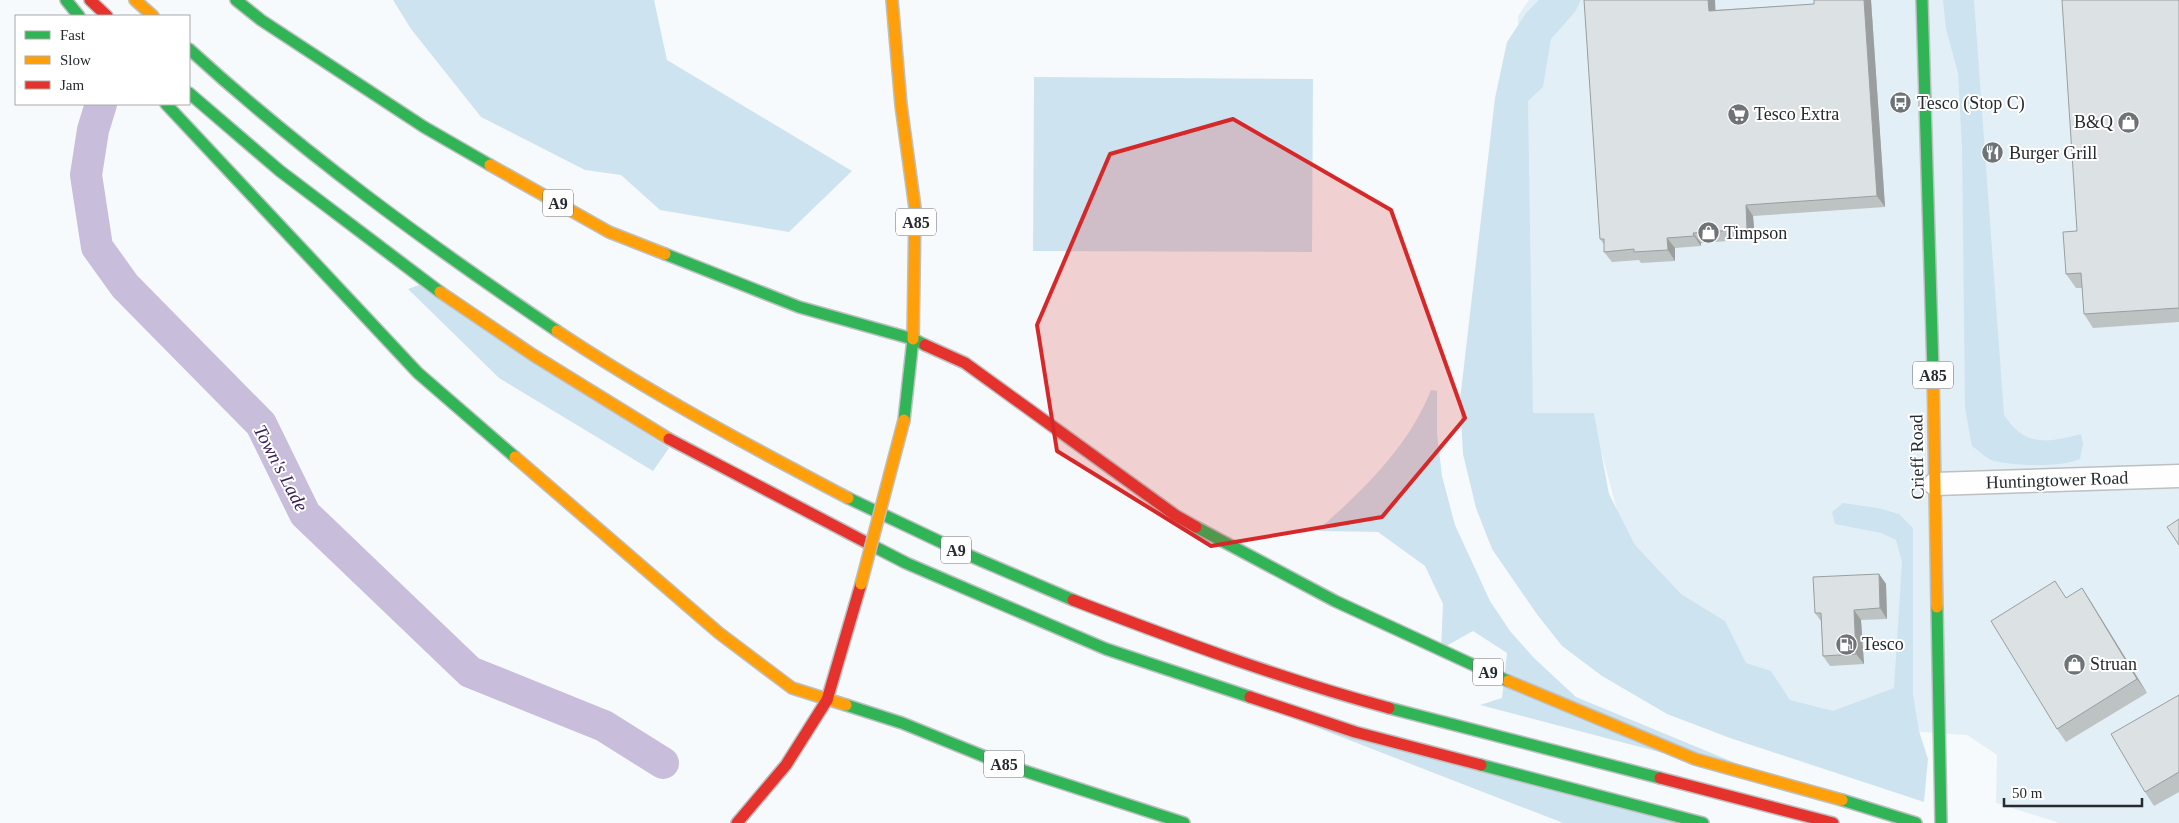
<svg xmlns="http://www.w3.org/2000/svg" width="2179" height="823" font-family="'Times New Roman',serif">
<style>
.built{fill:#e3eff6}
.green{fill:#cee3f0}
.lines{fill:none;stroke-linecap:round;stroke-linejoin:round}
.river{stroke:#c9bddc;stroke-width:32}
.street-casing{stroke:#bcc0c2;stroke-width:25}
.fast-casing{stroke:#bcc0c2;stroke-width:14}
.slow-casing{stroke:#bcc0c2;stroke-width:14}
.jam-casing{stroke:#bcc0c2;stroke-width:14}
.street{stroke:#fefeff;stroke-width:22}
.fast{stroke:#30b455;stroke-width:11}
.slow{stroke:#ff9f0a;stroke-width:11}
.jam{stroke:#e5322d;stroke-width:11}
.slow-bridge-casing{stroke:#bcc0c2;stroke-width:14;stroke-linecap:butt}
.slow-bridge{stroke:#ff9f0a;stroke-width:11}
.wall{fill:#bdc2c3}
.shaded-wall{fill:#9a9e9f}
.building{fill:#dce1e3;stroke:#9a9e9f}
.marked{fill:#d62828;fill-opacity:0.2;stroke:#d62828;stroke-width:4;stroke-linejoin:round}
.labels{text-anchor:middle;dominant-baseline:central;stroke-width:4;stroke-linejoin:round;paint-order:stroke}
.shield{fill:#fff;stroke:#666b6d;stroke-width:1}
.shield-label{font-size:16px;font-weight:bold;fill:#252b2e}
.poi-label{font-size:18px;fill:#252b2e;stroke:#fff;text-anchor:start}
.street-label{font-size:18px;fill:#252b2e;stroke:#fff}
.water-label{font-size:19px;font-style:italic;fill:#381e53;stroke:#fff}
</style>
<rect width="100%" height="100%" fill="#f7fafc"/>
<path class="built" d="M1529,0h650v823h-119l-64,-20 1,-48 -30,-20 -119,-8 -44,-8 -176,-167 -35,-132 -66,1 -9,-405z"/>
<g class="green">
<path d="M393,0h261l13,60 185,111 -63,61 -129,-22 -39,-35 -36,-5 -104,-53 -70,-88z"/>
<path d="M1539,0h42l-6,12 -24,27 -8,48 -15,14 5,312h61l15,81 26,51 46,49 44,27 21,42 25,8 19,29 43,11 61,-23 8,-126 -6,-22 -15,-7 -46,-9 -3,-12 11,-9 35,5 21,6 14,14v166l6,37 9,28 -4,43 -194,-64 -63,-24 -65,-38 -40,-30 -26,-33 -44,-64 -16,-41 -13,-54 -3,-54 35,-302 12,-56 19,-29z"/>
<path d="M1943,0h31l30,415c21,32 43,28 77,19l2,10 -3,15c-19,9 -69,7 -89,1 -6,-3 -13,-10 -19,-14l-7,-38 -3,-260 -4,-75 -12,-44z"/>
<path d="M1034,77l279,2 -1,173 -279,-1z"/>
<path d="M419,285l250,163 -16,23 -154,-93 -91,-89z"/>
<path d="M1431,390l6,1v43l5,42 13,49 35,76 20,30 24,27 42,39 220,91 -316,-83 22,-7 5,-45 -34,-22 -32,18 2,-45 -18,-38 -47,-34 -61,-1c46,-41 91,-83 114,-141z"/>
<path d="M1300,721l376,102h-113z"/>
</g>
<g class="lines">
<path class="river" d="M101,104l-8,26 -7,45 11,72 28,39 136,138 44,90 165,158 134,54 59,37"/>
<defs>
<path id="street" d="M1935,484l244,-8"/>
<g id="fast">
<path d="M66,0l13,16"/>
<path d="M236,0l25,20 163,107 66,38"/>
<path d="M1922,0l11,371"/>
<path d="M189,49c115,105 239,195 368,282"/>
<path d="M189,93l91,78 160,121"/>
<path d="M166,104l252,269 97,84"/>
<path d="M665,254l134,53 114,32 12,6"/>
<path d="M904,420l9,-81"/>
<path d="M848,498l120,57 105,45"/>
<path d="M1196,527l139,74 173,80"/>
<path d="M873,546l33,17 200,86 144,48"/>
<path d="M1937,607l4,216"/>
<path d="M846,705l56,18 101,41 181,59"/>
<path d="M1389,708l271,70"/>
<path d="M1481,765l222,58"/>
<path d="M1842,800l74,23"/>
</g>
<g id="slow">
<path d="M135,0l18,16"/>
<path d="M892,0l9,105 14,103 -2,131"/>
<path d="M490,165l119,67 56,22"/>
<path d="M440,292l93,63 136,84"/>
<path d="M557,331c93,62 192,115 291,167"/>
<path d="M1933,371l4,236"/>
<path d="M515,457l204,176 73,55 54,17"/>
<path d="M1508,681l187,78 147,41"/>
</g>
<g id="jam">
<path d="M90,0l17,16"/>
<path d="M925,345l40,18 210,152 21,12"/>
<path d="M669,439l204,107"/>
<path d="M1073,600c104,40 209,79 316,108"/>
<path d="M1250,697l105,35 126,33"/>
<path d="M827,700l34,-116"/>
<path d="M1660,778l173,45"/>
<path d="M737,823l49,-58 41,-65"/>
</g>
</defs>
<use href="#street" class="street-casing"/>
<use href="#fast" class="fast-casing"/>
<use href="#slow" class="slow-casing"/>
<use href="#jam" class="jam-casing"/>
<use href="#street" class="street"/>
<use href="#fast" class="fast"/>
<use href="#slow" class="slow"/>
<use href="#jam" class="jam"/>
<defs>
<path id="slow-bridge" d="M861,584l43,-164"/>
</defs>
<use href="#slow-bridge" class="slow-bridge-casing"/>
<use href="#slow-bridge" class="slow-bridge"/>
</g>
<g class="wall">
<path d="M1584,0h131v10l99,-6v-4h57l14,207 -132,9 2,23 -54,4v3l-26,2v13l-34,2 -2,-3 -27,2 -8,-10v-8l-4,-5z"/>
<path d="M2179,0v322l-86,6 -9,-14 -2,-26h-6l-10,-14 11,-43z"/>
<path d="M1879,574l7,10 1,35 -26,1 3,44 -34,2 -7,-10 -2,-35 -6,-8z"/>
<path d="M2082,588l9,14 56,91 -81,49 -9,-13z"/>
<path d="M2179,695v97l-25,14 -9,-14z"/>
</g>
<g class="shaded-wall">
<path d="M1708,0h7l1,21 -7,-10z"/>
<path d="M1864,0h7l14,207 -8,-11z"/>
<path d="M1746,205l7,11 2,23 -8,-10z"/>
<path d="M1693,233l8,10v3l-7,-10z"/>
<path d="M1667,238l8,10v13l-7,-11z"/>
<path d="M1879,574l7,10 1,35 -7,-11z"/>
<path d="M2082,588l9,14 56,91 -10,-14z"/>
<path d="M1854,610l7,10 3,44 -8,-10z"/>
</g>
<g class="building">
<path d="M1584,0h124l1,11 105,-7v-4h50l13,196 -131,9 1,24 -54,4 1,3 -27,2 1,12 -34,2v-3l-30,3v-13h-4z"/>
<path d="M2062,0h117v308l-95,6 -3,-41 -15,1 -3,-42 14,-1z"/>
<path d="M2179,519v26l-12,-18z"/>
<path d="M1879,574l1,34 -26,2 2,44 -33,2 -2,-43h-6l-2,-36z"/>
<path d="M2055,581l11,17 16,-10 55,91 -80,50 -66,-108z"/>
<path d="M2179,695v77l-34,20 -34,-58z"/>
</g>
<path class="marked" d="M1233,119l158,91 74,208 -83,99 -171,29 -154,-95 -20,-126 73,-171z"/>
<defs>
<symbol id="bus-disc" viewBox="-11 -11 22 22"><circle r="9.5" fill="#6e7376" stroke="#fff"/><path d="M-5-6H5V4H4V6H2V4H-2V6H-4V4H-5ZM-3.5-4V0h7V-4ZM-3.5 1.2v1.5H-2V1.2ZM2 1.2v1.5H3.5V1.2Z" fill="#fff"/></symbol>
<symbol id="supermarket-disc" viewBox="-11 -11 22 22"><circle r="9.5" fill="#6e7376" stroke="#fff"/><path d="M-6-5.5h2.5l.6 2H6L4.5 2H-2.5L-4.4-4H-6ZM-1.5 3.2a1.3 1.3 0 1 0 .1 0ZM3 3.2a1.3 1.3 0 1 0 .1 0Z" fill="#fff"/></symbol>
<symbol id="shop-disc" viewBox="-11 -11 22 22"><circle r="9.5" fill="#6e7376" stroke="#fff"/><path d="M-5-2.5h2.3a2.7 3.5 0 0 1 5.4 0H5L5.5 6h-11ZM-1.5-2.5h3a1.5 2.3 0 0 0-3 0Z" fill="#fff"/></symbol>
<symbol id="restaurant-disc" viewBox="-11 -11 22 22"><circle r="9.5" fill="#6e7376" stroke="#fff"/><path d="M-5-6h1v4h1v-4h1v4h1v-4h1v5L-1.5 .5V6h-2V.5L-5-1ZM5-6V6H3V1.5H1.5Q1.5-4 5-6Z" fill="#fff"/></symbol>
<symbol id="fuel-disc" viewBox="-11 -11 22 22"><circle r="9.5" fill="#6e7376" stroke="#fff"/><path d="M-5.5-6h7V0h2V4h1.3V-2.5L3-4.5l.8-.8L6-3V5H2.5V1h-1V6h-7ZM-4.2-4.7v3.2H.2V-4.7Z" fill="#fff"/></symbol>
</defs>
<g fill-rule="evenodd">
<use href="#bus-disc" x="1888" y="90" width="25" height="25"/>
<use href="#supermarket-disc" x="1726" y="102" width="25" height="25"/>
<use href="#shop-disc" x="2116" y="110" width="25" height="25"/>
<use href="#restaurant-disc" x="1980" y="140" width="25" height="25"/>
<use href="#shop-disc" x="1696" y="220" width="25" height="25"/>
<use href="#fuel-disc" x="1834" y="632" width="25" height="25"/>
<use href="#shop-disc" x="2062" y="652" width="25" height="25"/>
</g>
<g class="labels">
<g class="shield">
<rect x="543" y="189.5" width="30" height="27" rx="4"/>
<rect x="896" y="208.5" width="40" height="27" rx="4"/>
<rect x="1913" y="361.5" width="40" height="27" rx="4"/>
<rect x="941" y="536.5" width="30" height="27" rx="4"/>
<rect x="1473" y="658.5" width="30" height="27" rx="4"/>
<rect x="984" y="750.5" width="40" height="27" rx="4"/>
</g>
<g class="shield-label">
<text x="558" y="203">A9</text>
<text x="916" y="222">A85</text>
<text x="1933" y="375">A85</text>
<text x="956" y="550">A9</text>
<text x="1488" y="672">A9</text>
<text x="1004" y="764">A85</text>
</g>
<g class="poi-label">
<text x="1917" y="103">Tesco (Stop C)</text>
<text x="1754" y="114">Tesco Extra</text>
<text x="2113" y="122" text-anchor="end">B&amp;Q</text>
<text x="2009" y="153">Burger Grill</text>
<text x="1724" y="233">Timpson</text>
<text x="1862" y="644">Tesco</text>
<text x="2090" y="664">Struan</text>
</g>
<g class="street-label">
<text transform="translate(1917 457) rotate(-91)">Crieff Road</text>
<text transform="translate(2057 480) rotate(-2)">Huntingtower Road</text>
</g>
<g class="water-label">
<text transform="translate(281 468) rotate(62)">Town's Lade</text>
</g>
</g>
<rect x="15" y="15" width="175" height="90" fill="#ffffff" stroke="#a8aaab"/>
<rect x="25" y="31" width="25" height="8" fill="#30b455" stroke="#a8aaab"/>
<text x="60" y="40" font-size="15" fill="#252b2e">Fast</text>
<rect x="25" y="56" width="25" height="8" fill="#ff9f0a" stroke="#a8aaab"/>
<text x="60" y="65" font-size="15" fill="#252b2e">Slow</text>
<rect x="25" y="81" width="25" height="8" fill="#e5322d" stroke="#a8aaab"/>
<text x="60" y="90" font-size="15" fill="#252b2e">Jam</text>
<path d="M2004 798v8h138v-8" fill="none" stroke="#252b2e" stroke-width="2.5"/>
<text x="2012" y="798" font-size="15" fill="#252b2e" stroke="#ffffff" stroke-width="4" paint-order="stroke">50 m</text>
</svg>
